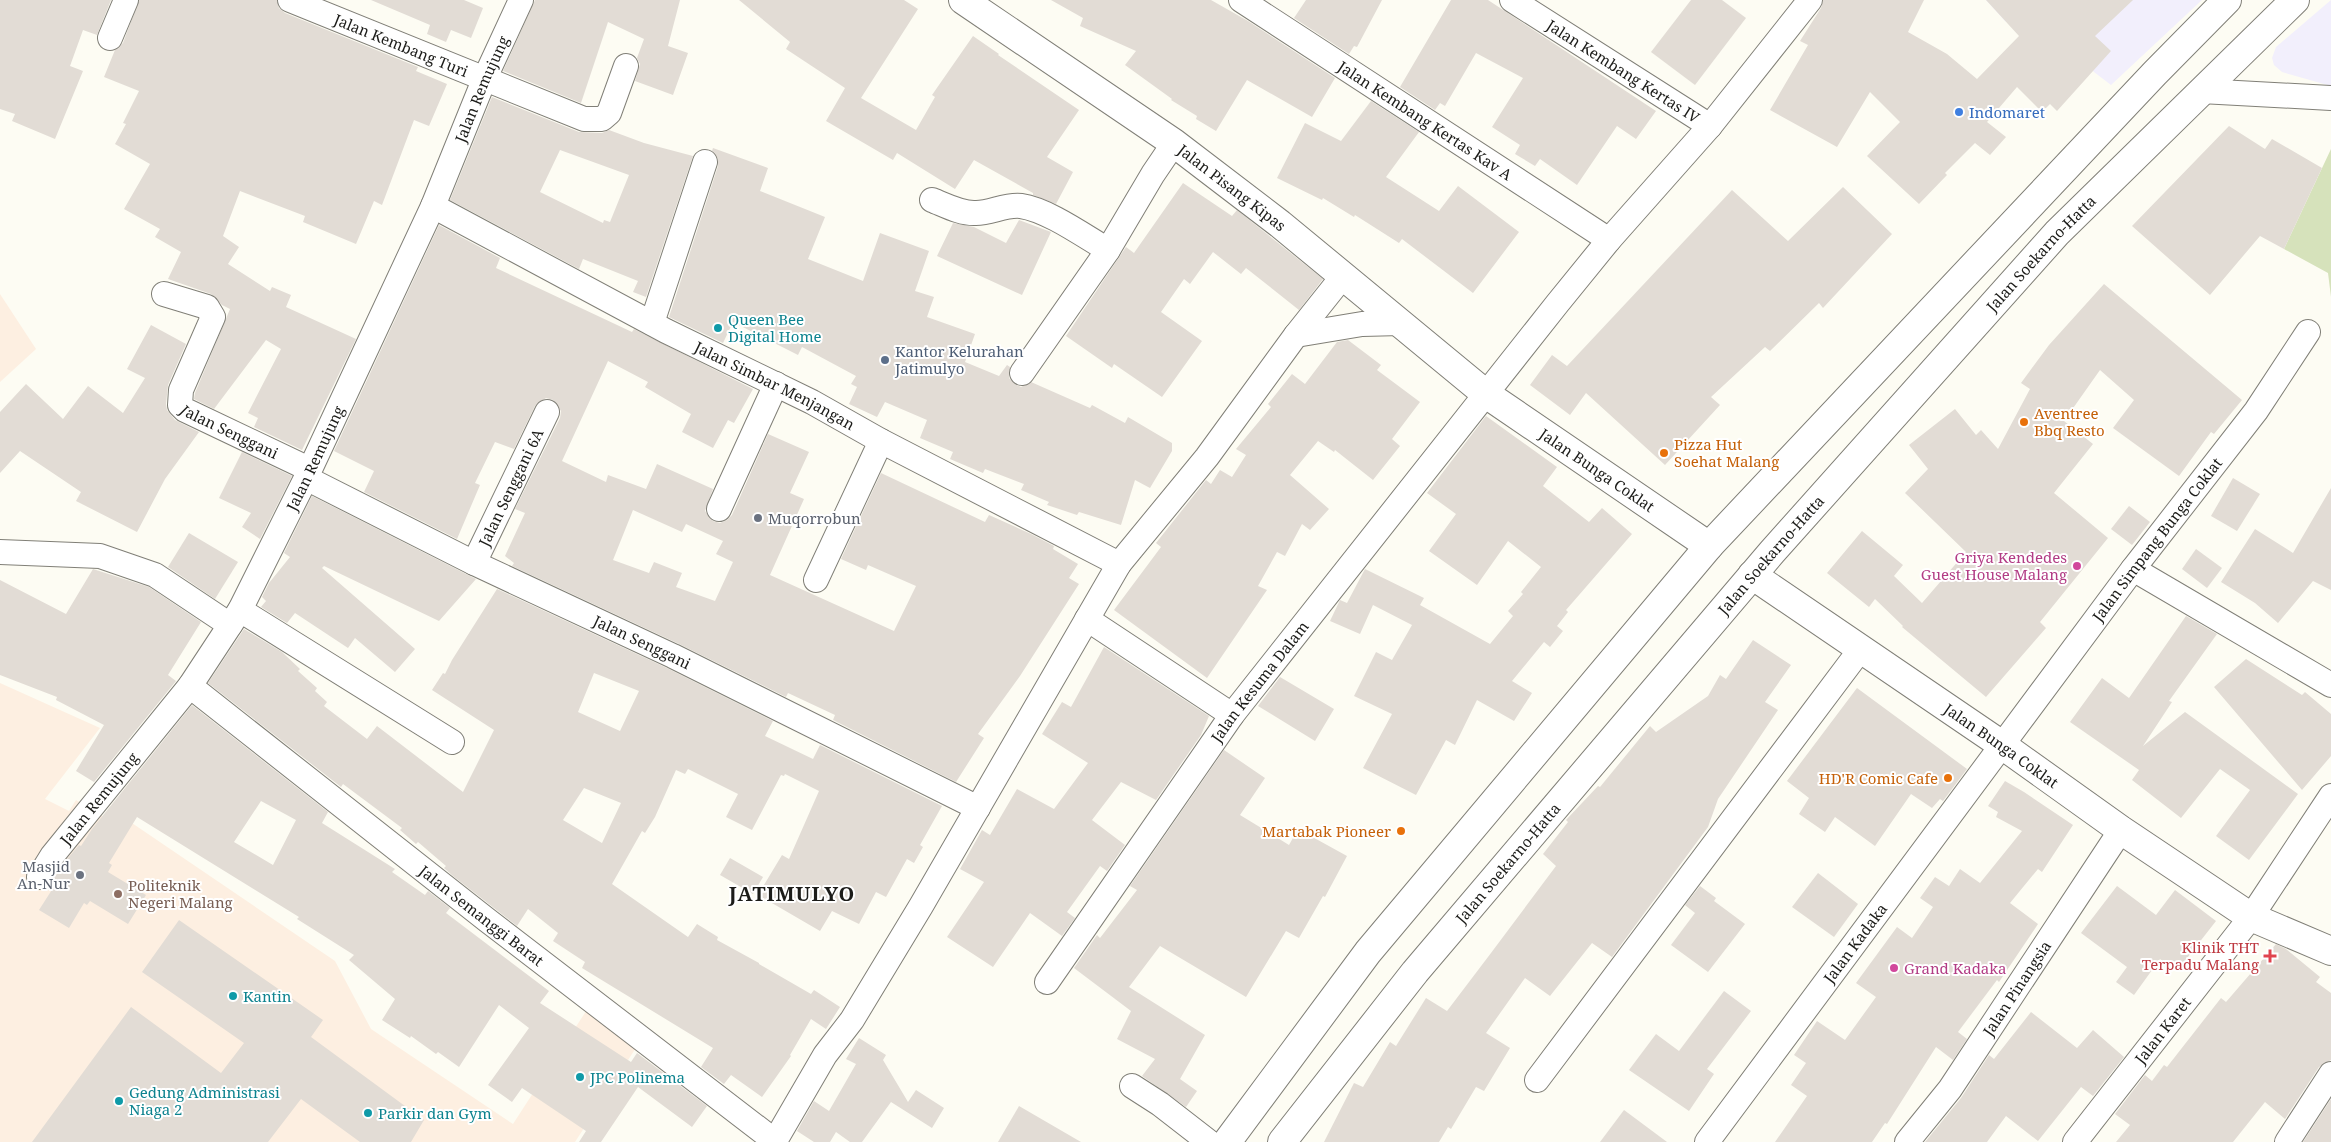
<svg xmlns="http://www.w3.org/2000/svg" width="2331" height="1142" font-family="'Noto Serif',serif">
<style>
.commercial{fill:#f2effc}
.education{fill:#fdefe1}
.green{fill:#d6e2bb}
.building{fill:#e2dcd5;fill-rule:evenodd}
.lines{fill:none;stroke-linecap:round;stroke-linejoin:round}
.street-casing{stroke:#807f77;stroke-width:26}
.secondary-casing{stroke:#807f77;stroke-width:30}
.primary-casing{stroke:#807f77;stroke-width:30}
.street{stroke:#fff;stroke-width:24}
.secondary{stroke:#fff;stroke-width:28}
.primary{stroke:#fff;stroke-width:28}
.shop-dot{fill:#3f7fe0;stroke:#fff;stroke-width:2}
.culture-dot{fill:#0f9aa8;stroke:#fff;stroke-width:2}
.service-dot{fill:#5c6f8a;stroke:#fff;stroke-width:2}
.food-dot{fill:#e8710a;stroke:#fff;stroke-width:2}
.worship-dot{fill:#6b7280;stroke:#fff;stroke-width:2}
.hotel-dot{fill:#d1479c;stroke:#fff;stroke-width:2}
.education-dot{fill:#8d6e63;stroke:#fff;stroke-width:2}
.health-dot{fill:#e0444e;stroke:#fff;stroke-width:2}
.labels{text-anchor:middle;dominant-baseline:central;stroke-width:4;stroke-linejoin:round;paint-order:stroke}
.street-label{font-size:15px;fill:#1c1c19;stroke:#fff}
.shop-label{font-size:15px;fill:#366cbe;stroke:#fff;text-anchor:start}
.culture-label{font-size:15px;fill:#0d838f;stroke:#fff;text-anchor:start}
.service-label{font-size:15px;fill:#4e5e75;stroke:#fff;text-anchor:start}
.food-label{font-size:15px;fill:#c56008;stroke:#fff;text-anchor:start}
.worship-label{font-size:15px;fill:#5b616d;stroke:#fff;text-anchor:start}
.hotel-label{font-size:15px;fill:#b23c85;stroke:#fff;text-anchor:end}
.education-label{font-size:15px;fill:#785e54;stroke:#fff;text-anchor:start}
.health-label{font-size:15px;fill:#be3a42;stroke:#fff;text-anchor:end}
.district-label{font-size:20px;font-weight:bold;letter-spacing:1px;fill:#1c1c19;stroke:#fff}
</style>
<rect width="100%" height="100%" fill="#fdfcf3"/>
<g class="commercial">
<path d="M1986,0h216l-91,85 -17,-13 -31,-31 -33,-9 -25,-11z"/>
<path d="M2331,0v86l-49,-14 -8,-7 -2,-7 4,-11z"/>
</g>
<g class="education">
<path d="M0,294l36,55 -36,33z"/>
<path d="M0,683l100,45 -55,71 24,12 7,-11 44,27 6,-8 209,142 36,68 142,95 77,-119 51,35 -66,102h-575z"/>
</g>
<path class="green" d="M2331,149v148l-3,-24 -44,-24z"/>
<g class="building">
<path d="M0,0h111l-14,35 -14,-5 -13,36 13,5 -28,68 -43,-18 3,-7 -15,-5z"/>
<path d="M139,0h138l2,8 6,5 133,54 -2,4 31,13 -18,42 -15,-6 -32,85 -8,-4 -18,43 -53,-22 2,-6 -65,-25 -17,45 16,11 -11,17 42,27 2,-4 19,8 -5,12 70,32 -54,111 -48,-23 4,-9 -10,-5 33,-64 -15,-9 -52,69 -20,-10 1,-6 35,-84 -8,-4 -11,-11 -43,-15 13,-27 -26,-15 5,-8 -36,-20 26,-45 -35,-20 11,-20 -3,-1 16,-32 -35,-14 11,-27 8,-7z"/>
<path d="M371,0h93l19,8 -12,30 -20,-8 -5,12 -19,-8 3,-9z"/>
<path d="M535,0h145l-12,46 20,7 -15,42 -38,-14 5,-17 -3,-6 7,-19 -36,-17 -27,81 -78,-32z"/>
<path d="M739,0h165l14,9 -57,89 55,32 19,-33 -3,-2 41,-59 26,18 -1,1 81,55 -32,47 26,15 -17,32 -23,-9v-2l-59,-33 -19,29 -58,-36 -4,7 -67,-39 19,-33 -59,-39 4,-7z"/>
<path d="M1051,0h160l37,21 87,57 -23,39 -65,-37 -31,51 -20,-12 1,-3 -26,-16 1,-1 -47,-34 11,-14 -56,-25 3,-8z"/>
<path d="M1306,0h76l-25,47 -3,-1 -5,8 -55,-36z"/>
<path d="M1451,0h37l168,111 -20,28 -19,-13 -40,59 -37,-26 -5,7 -20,-12 5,-9 -28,-18 31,-49 -47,-25 -31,53 -5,-3 -5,7 -35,-23z"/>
<path d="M1691,0h31l24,18 -51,67 -44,-33z"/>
<path d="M1823,0h101l-16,32 39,22 30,25 42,-43 -33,-36h147l-38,36 16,15 -54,60 -7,-7 -8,8 -25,-25 -30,35 19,15 -16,18 -15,-12 -30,30 2,2 -28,29 -52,-48 33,-34 -30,-30 -33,55 -67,-37 38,-65 -8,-4 21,-33z"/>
<path d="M492,97l87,35 23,1 7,-3 35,13 49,13 -47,141 -13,-5 5,-11 -55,-22 -4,10 -129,-69zM560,150l69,25 -19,47 -6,-2 -1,3 -63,-31z"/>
<path d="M1371,101l48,31 -33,45 53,34 19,-25 61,46 -46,61 -71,-54 -3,4 -44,-28 -1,2 -31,-19 -1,2 -45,-22 28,-55 36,18z"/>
<path d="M2229,126l36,23 7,-10 50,29 -38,81 -24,-13 -50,59 -78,-69z"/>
<path d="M713,148l55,20 -8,23 65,26 -17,42 55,22 17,-48 49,18 -14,40 19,6 -7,20 48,17 -10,28 34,14 8,-11 3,2 -1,11 6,6 6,3 10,-5 59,26 2,-3 33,18 3,-6 44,26v8l-22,37 -15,-8 -14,45 -42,-13 -2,3 -30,-10 2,-3 -28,-12 3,-6 -39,-15 -2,4 -33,-14 3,-7 -33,-14 7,-18 -42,-18 -8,15 -28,-13 8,-17 -6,-3 5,-8 -54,-29 -4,8 -65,-33 -10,21 -54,-26 49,-151v-7l-6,-8z"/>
<path d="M1183,183l49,33 5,-6 86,69 -24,31 -53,-42 -5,6 -28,-22 -23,32 -6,-5 -23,33 41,29 -40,56 -48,-33 -2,4 -46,-32 60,-89 8,6z"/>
<path d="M1843,187l49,47 -69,74 -4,-5 -49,48 -5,-4 -54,50 9,8 -55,60 -79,-72 -16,22 -40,-30 22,-30 15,11 165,-176 56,51z"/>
<path d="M1019,220l32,12 -29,63 -85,-39 16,-33 21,4 32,16z"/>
<path d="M439,225l61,33 -4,10 136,64 2,-3 119,60 -19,34 -6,-3 -15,28 -31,-16 9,-18 -46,-27 3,-5 -40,-21 -46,100 44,21 2,-7 38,14 11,-25 56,25 -8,22 8,10 7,2 7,-3 5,-5 36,-81 41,18 -19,41 14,6 -34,76 124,56 22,-45 -48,-21 -2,5 -25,-11 40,-86 104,49 4,-7 42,19 23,12 -1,3 25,15 -9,14 10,6 -59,92 -42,58 6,4 -28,44 -123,-62 2,-5 -47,-22 -2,4 -107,-53 -167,-78 2,-3 -9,-7 20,-43 -10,-4 45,-91 1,-7 -8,-11 -7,-2 -11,8 -21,43 -19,-7 -20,41 5,2 -23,54 -93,-47 10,-21 -40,-20zM633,510l49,22 4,-8 37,17 -7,13 17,8 -18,39 -39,-14 6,-14 -28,-11 -5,11 -36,-13z"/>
<path d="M2104,284l138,116 -28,34 -3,-2 -32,44 -66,-48 21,-28 -34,-30 -36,51 29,23 -39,49 54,45 -68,84 6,6 -60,69 -84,-70 1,-1 -28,-27 -6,8 -42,-34 35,-42 41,34 -9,11 28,27 44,-51 -61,-59 23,-24 -19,-24 46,-36 21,26 5,-5 17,19 32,-60 -9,-6 28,-38z"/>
<path d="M151,325l35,19 -18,41 -2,19 1,6 8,10 24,12 -34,47 -28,53 -61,-31 5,-9 -61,-41 -20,22v-61l26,-28 37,35 25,-33 35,27 22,-35 -18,-9z"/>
<path d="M1348,340l33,25 -4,5 43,32 -28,37 8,7 -27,34 -38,-30 -1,2 -16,-11 -28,34 39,34 -19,21 -8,-6 -17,32 -8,-4 -19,34 9,4 -60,88 -93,-68 47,-63 -5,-4 50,-63 5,4 9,-14 12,7 14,-22 -10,-6 35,-42 -3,-3 24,-30 13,10 32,-42z"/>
<path d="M1486,416l71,51 -14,19 46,36 13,-14 30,26 -66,76 2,2 -11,14 6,5 -13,16 -6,-5 -32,39 20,12 -18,28 -37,-21 -22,45 -9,-5 -30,55 -53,-27 29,-54 -38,-18 22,-44 16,8 20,-35 -39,-20 -13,29 -30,-13 10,-21 7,3 18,-34 59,29 -4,7 70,39 23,-28 -5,-5 15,-17 -2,-2 20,-25 -33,-26 -31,44 -48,-34 27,-37 -29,-21z"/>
<path d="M242,452l50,24 -32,63 -18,-12 9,-14 -32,-15z"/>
<path d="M2233,478l27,16 -23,37 -26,-15z"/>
<path d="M2331,488v102l-18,-9 -35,42 -23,-20 -34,-21 34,-53 38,24z"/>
<path d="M312,496l164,83 -37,42 -115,-55 -2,2 93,81 -20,23 -40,-34 -7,10 -53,-35 -8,10 -26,-16 5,-6 -4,-4 7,-14 21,-26 -6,-4z"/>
<path d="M2129,506l21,16 -18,23 -21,-16z"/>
<path d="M189,533l49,29 -23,37 -47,-32z"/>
<path d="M2196,549l26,19 -15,20 -25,-19z"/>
<path d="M93,569l56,18 52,35 -33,53 8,6 -82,101 -18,-11 28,-46 -48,-25 1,-3 -57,-22v-95l66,34z"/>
<path d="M497,589l170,79 106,53 -8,15 48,23 7,-14 122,61 -22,39 3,2 -9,16 -7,-4 -21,38 -10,-5 -17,32 -27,-13 -12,20 -62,-36 24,-40 7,4 30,-68 -34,-17 -1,2 -3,-1 -29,55 -26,-13 12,-23 -50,-25 -3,5 -9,-4 -21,47 -10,16 -3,-2 -30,53 76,53 9,-13 21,13 -1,3 42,23v1l52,30 3,-4 26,17 -14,22 -15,-10 -21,36 1,1 -29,41 -31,-22 -7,9 -23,-17 12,-19 -131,-80 3,-6 -32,-21 5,-8 -30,-24 -11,17 -64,-50 -9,-8 2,-2 -28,-24 -2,2 -16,-14 2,-2 -59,-44 -2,3 -133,-104 36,-54 38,23 18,17 -2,2 19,17 -2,3 12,11 -3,4 43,33 10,-13 86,66 31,-62 -62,-40 11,-17 2,1 7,-14zM594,673l45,18 -19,40 -42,-19zM584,788l37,15 -19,40 -39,-23z"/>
<path d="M2186,616l31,18 -48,67 3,1 -29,44 42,-34 113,82 -49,66 -33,-24 34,-46 -30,-21 -39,49 -49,-38 7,-10 -69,-48 32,-44 27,20z"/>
<path d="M1753,640l38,25 -26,37 13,8 -60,89 -10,28 -96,130 -20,-14 -42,53 -25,-18 -39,55 24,15 -26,43 -8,-4 -25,42 -3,-2 -9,15h-115l30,-59 9,4 27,-45 6,4 30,-48 21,13 44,-58 65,-87 -13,-12 25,-32 -2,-2 32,-34 2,1 50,-61 6,6 52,-36 12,-21 6,4z"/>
<path d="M1104,647l105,69 -8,19 -45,65 -35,-18 -29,38 33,25 -18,26 -7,-5 -33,46 8,6 -13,18 -32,-23 -37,54 -46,-30 37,-55 -24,-13 22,-39 8,5 27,-46 37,20 34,-46 -46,-29 20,-32 9,5z"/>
<path d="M2246,659l56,36 3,-3 26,22v42l-29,34 -88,-103z"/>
<path d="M1280,677l54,32 -19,32 -57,-35z"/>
<path d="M1857,688l110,81 -24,32 -3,-2 -8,9 -21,-14 -36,52 -40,-29 -10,15 -26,-18 10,-16 -22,-17z"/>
<path d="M192,705l136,107 -6,11 73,46 -3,3 33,23 3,-4 22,17 -4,5 103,78 -9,12 91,59 6,-9 70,53 -15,21 -54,-40 -37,55h-22l7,-11 -64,-43 -10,14 -24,-17 41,-57 -30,-23 -40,62 -21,-15 -2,2 -25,-18 -1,2 -28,-18 13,-21 -46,-39 5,-5 -57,-36 2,-2 -162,-100 -28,46 3,2 -4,7 38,23 -18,29 -38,-23 -3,4 -3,-2 -15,25 -30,-18 16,-25 -4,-2 12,-19 16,-19 2,1 11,-17zM261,801l35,19 -23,45 -39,-23z"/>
<path d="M1224,750l41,28 -25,37 49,30 9,-16 49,27 -22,41 -2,-1 -24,42 -13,-7 -40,66 -86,-51 -31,41 76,48 -25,44 17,12 -11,16 -44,-31 13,-17 -38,-20 14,-28 -57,-43 23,-33 3,3 37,-48 -7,-4z"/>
<path d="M2005,781l19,11 49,33 -31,47 -4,-3 -28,34 28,21 -39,58 -2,-2 -39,52 9,7 -14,21 -17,-13 -49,77 -2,-1 -13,19h-97l32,-46 -16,-11 15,-22 -12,-8 23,-34 28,19 31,-43 -20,-14 41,-56 15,11 21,-31 -13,-9 15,-21 14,9 11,-17 20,14 42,-52 -26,-14 2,-5 -10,-6z"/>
<path d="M730,858l33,19 -10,17 -33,-19z"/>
<path d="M1818,873l40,31 -24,33 -42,-30z"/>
<path d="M1700,886l16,12 -2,3 31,23 -37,48 -37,-27 24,-32 -10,-8z"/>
<path d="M2117,886l39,29 19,-25 41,31 -39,50 -17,-12 -26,36 -18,-13 11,-15 -46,-34z"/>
<path d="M179,920l144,100 -12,17 113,83 -13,22h-51l-59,-43 -33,43h-236l99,-135 90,66 23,-30 -102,-71z"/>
<path d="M2276,944l10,5 34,28 -4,5 15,11v67l-12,7 -34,52 -20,-17 -32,40h-117l14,-17 -15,-11 30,-39 7,6 12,-16 3,2 54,-69 5,4z"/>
<path d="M1724,991l27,20 -44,58 7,5 -25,37 -60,-41 27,-36 23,17z"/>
<path d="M2031,1012l46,36 16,-18 31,27 -31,39 -12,-9 -43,54 -32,-25 -19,26h-62l36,-44 28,-43 5,4z"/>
<path d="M859,1038l27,17 -3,5 25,42 8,-12 28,18 -12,20 -41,-26 -29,40h-12l-14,-10 -6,10h-16l-17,-11 17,-30 15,10 27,-47 -10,-5z"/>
<path d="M2331,1099v43h-28z"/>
<path d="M1019,1106l62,36h-83z"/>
<path d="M1624,1110l43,32h-67z"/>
</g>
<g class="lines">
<defs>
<g id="street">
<path id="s1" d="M290,0l294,119h18l7,-6 17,-47"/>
<path id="s2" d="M1241,0l368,240"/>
<path id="s3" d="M1512,0l198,126"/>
<path d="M110,38l16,-38"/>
<path d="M2201,91l130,7"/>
<path d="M932,200c13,5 29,14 44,13 15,0 30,-9 45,-7 27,4 63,30 87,44"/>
<path id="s4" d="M433,206l233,125 146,71 69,39 238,123"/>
<path id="s5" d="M164,294l43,13 6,10 -32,73 -1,15 5,5 124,59"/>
<path d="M652,323l53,-161"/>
<path d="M1296,335l66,-11 39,-1"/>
<path d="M1022,373l86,-123 45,-76 21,-31"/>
<path id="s6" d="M306,478l168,85 199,93 305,152"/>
<path d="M719,509l57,-125"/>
<path d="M0,552l100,4 55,19 75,50"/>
<path id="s7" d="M474,563l73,-151"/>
<path d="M2133,569l198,116"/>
<path d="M816,580l65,-139"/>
<path d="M240,610l212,132"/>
<path d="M1087,619l145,96"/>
<path id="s8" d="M190,686l297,234 289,222"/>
<path id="s9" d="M39,877l13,-21 138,-170 50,-76 66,-132 127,-272 51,-126 37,-80"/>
<path id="s10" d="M1047,982l185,-267 325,-411 52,-64 101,-114 100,-126"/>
<path d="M1537,1080l323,-430"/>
<path d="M1132,1086l28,18 49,38"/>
<path d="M775,1141l50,-86 27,-35 69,-114 198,-342 88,-107 89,-122 47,-59"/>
<path id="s11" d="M1707,1142l426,-573 123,-158 52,-79"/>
<path id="s12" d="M1907,1142l43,-53 171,-259"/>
<path id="s13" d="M2075,1142l176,-225 80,-121"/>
<path d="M2287,1142l44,-68"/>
</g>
<g id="secondary">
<path id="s14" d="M963,0l211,143 106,81 206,170 223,152"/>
</g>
<g id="primary">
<path id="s15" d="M1752,575l250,170 119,85 130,87 80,34"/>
<path d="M1227,1142l141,-190 341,-406 446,-473 72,-73"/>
<path id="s16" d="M1282,1142l133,-170 357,-420 285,-319 238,-233"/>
</g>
</defs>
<use href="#street" class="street-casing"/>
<use href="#secondary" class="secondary-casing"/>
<use href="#primary" class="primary-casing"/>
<use href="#street" class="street"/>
<use href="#secondary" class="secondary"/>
<use href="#primary" class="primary"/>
</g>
<circle class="shop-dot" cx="1959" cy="112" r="5"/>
<g class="culture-dot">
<circle cx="718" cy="328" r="5"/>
<circle cx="233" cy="996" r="5"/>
<circle cx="580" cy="1077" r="5"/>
<circle cx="119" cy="1101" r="5"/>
<circle cx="368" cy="1113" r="5"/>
</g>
<circle class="service-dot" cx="885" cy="360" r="5"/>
<g class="food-dot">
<circle cx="2024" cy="422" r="5"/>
<circle cx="1664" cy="453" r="5"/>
<circle cx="1948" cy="778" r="5"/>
<circle cx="1401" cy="831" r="5"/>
</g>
<g class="worship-dot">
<circle cx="758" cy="518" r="5"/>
<circle cx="80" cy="875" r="5"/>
</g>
<g class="hotel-dot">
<circle cx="2077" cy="566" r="5"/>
<circle cx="1894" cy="968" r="5"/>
</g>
<circle class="education-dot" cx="118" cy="894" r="5"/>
<path class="health-dot" d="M2267.5 948.5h5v5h5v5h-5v5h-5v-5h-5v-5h5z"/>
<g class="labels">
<g class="street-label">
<text stroke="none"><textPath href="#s1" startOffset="120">Jalan Kembang Turi</textPath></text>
<text stroke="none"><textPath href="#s3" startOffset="132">Jalan Kembang Kertas IV</textPath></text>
<text stroke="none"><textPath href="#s9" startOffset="909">Jalan Remujung</textPath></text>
<text stroke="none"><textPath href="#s2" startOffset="220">Jalan Kembang Kertas Kav A</textPath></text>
<text stroke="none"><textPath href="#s14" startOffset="328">Jalan Pisang Kipas</textPath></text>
<text stroke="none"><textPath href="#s16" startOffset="1169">Jalan Soekarno-Hatta</textPath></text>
<text stroke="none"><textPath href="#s4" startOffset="386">Jalan Simbar Menjangan</textPath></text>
<text stroke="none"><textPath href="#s5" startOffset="208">Jalan Senggani</textPath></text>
<text stroke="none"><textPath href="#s9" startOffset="504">Jalan Remujung</textPath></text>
<text stroke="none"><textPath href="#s14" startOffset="790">Jalan Bunga Coklat</textPath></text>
<text stroke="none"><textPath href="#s7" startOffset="84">Jalan Senggani 6A</textPath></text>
<text stroke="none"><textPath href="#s11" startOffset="752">Jalan Simpang Bunga Coklat</textPath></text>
<text stroke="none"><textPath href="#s16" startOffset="764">Jalan Soekarno-Hatta</textPath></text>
<text stroke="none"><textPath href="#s6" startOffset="374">Jalan Senggani</textPath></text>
<text stroke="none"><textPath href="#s10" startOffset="368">Jalan Kesuma Dalam</textPath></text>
<text stroke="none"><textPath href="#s15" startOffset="302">Jalan Bunga Coklat</textPath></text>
<text stroke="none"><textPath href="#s9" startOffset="99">Jalan Remujung</textPath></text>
<text stroke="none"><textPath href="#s16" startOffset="359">Jalan Soekarno-Hatta</textPath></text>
<text stroke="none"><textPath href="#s8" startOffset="371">Jalan Semanggi Barat</textPath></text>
<text stroke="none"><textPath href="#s11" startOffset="248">Jalan Kadaka</textPath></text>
<text stroke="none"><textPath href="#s12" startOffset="189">Jalan Pinangsia</textPath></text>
<text stroke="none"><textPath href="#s13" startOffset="142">Jalan Karet</textPath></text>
</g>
<g class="shop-label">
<text x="1969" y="112">Indomaret</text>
</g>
<g class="culture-label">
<text x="728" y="319">Queen Bee<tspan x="728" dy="17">Digital Home</tspan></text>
<text x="243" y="996">Kantin</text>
<text x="590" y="1077">JPC Polinema</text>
<text x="129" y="1092">Gedung Administrasi<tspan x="129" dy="17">Niaga 2</tspan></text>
<text x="378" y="1113">Parkir dan Gym</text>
</g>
<g class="service-label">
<text x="895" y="351">Kantor Kelurahan<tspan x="895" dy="17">Jatimulyo</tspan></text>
</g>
<g class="food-label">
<text x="2034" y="413">Aventree<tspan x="2034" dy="17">Bbq Resto</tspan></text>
<text x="1674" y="444">Pizza Hut<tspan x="1674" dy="17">Soehat Malang</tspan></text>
<text x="1938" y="778" text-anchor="end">HD'R Comic Cafe</text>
<text x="1391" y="831" text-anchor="end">Martabak Pioneer</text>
</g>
<g class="worship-label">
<text x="768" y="518">Muqorrobun</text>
<text x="70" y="866" text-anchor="end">Masjid<tspan x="70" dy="17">An-Nur</tspan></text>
</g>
<g class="hotel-label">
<text x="2067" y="557">Griya Kendedes<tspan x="2067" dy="17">Guest House Malang</tspan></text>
<text x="1904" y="968" text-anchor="start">Grand Kadaka</text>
</g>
<g class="education-label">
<text x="128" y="885">Politeknik<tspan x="128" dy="17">Negeri Malang</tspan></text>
</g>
<g class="health-label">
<text x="2259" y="947">Klinik THT<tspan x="2259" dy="17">Terpadu Malang</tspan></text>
</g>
<g class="district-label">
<text x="792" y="893">JATIMULYO</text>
</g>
</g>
</svg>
